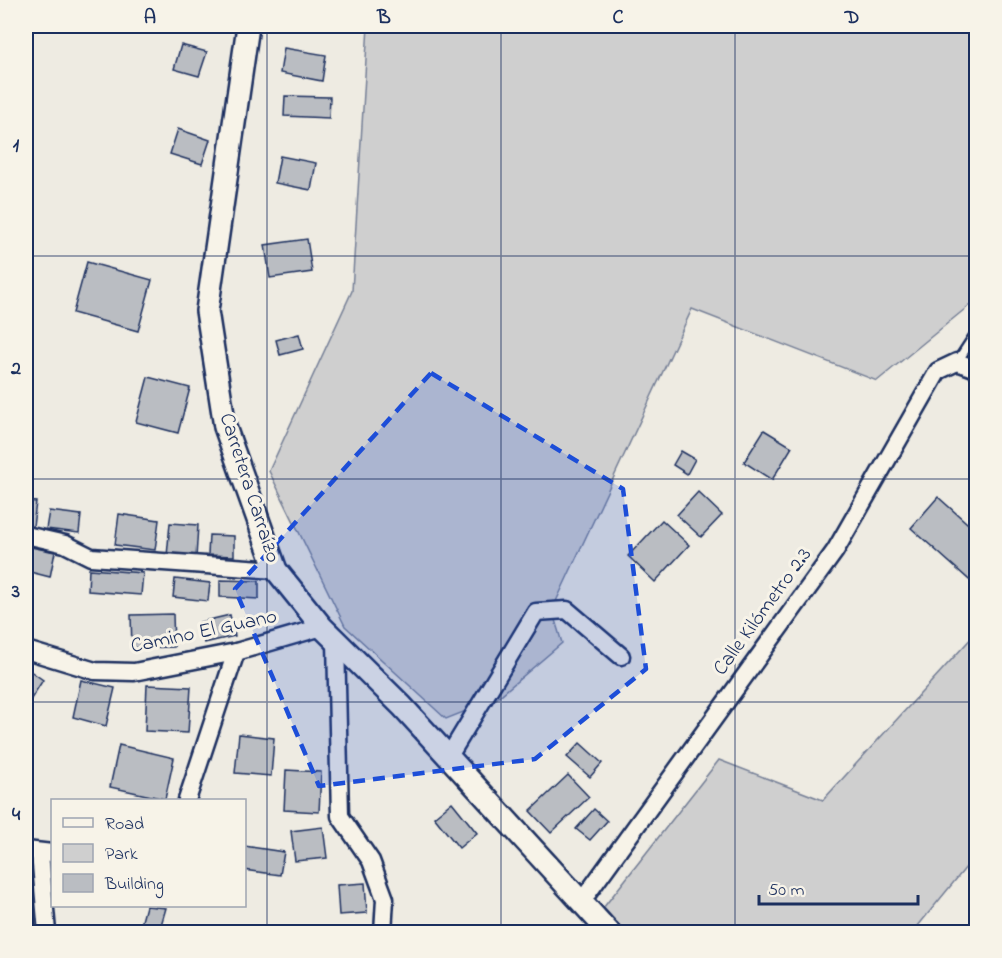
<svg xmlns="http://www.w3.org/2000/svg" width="1002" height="958" font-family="'Indie Flower',sans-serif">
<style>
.green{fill:#cfcfcf;stroke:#757f96;stroke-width:1.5}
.building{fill:#babdc2;stroke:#1b2f5e;stroke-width:1.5}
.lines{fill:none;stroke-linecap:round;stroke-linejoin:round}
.service-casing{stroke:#1b2f5e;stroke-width:13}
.minor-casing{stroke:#1b2f5e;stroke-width:21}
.tertiary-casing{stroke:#1b2f5e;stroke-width:26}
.service{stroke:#f7f3e8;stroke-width:8}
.minor{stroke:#f7f3e8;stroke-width:16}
.tertiary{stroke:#f7f3e8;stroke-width:21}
.marked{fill:#1d4ed8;fill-opacity:0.2;stroke:#1d4ed8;stroke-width:4.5;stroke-dasharray:12 8;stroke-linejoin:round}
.grid{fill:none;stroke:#1b2f5e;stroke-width:1.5;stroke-opacity:0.55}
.labels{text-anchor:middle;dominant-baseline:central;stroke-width:6;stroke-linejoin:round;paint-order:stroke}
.street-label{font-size:21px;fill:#1b2f5e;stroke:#f7f3e8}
.neatline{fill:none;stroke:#1b2f5e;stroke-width:2}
.grid-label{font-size:20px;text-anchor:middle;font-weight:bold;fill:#1b2f5e}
</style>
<rect width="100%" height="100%" fill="#eeebe2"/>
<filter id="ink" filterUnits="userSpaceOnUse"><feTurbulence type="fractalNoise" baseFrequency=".0167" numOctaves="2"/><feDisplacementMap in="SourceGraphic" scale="12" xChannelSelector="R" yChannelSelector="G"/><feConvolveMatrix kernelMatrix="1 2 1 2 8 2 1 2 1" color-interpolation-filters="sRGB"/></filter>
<g filter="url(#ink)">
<g class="green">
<path d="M368,26h608v274l-99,81 -185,-72 -140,301 10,33 -66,56 -50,20 -101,-93 -76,-155 83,-180z"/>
<path d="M976,633v222l-63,77h-289l-24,-20 119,-152 104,40z"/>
</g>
<g class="building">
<path d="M181,45l26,7 -8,24 -25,-7z"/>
<path d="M284,48l42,7 -4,26 -42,-8z"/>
<path d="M285,96l45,1 -1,21 -45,-2z"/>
<path d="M178,129l32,11 -8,24 -32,-10z"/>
<path d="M280,156l36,7 -5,27 -36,-7z"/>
<path d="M307,239l5,33 -42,6 -5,-33z"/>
<path d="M87,262l65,18 -14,51 -65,-18z"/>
<path d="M299,334l4,15 -23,6 -4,-15z"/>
<path d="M148,377l42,11 -12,45 -42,-11z"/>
<path d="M764,430l28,17 -20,33 -28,-18z"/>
<path d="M681,451l14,8 -8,15 -14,-9z"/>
<path d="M698,492l24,23 -21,22 -24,-22z"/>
<path d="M938,497l38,34v55l-65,-58z"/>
<path d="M26,501l10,1 -3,25 -7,-1z"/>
<path d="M49,511l32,4 -2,18 -33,-4z"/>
<path d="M119,514l40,6 -4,30 -40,-5z"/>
<path d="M662,520l27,25 -34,37 -27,-26z"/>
<path d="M170,523l28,2 -2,33 -29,-2z"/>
<path d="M209,535l25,1v20l-26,-1z"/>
<path d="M26,546l29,6 -5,25 -24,-6z"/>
<path d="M89,569l54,4 -2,22 -53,-4z"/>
<path d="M175,579l35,4 -2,18 -35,-4z"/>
<path d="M220,580l39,1v18l-39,-2z"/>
<path d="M26,597l9,5 -9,23z"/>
<path d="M173,614l1,33 -42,1 -1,-33z"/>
<path d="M230,615l5,21 -31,7 -4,-21z"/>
<path d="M26,668l17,12 -17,27z"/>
<path d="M81,680l34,8 -9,38 -33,-9z"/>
<path d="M147,685l44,2 -3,46 -43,-2z"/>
<path d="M239,734l35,4 -3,38 -36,-3z"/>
<path d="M580,743l22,20 -12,14 -23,-20z"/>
<path d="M119,745l55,13 -9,41 -55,-12z"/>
<path d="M286,770l35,2 -2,40 -35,-2z"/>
<path d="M568,775l21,22 -38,36 -21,-22z"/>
<path d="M452,802l25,31 -18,15 -25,-31z"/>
<path d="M594,809l13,12 -17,19 -14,-11z"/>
<path d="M323,827l4,31 -32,3 -4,-30z"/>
<path d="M244,846l40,6 -4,23 -36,-5z"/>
<path d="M365,883l2,30 -28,2 -2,-30z"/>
<path d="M26,906h10l2,26h-12z"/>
<path d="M146,906l20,2 -7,24h-20z"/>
</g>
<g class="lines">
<defs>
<path id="service" d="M957,362l19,-29"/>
<g id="minor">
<path d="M26,535l39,9 26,13 185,13"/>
<path d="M336,641l4,175 31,45 14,38 -2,33"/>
<path d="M26,650l69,21 39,1 102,-20 86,-25"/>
<path d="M449,756l87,-144 31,-2 54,46"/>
<path d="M187,800l49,-148"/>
<path d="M26,850l26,3"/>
<path d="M40,853l7,79"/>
<path d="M582,901l253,-350 103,-180 19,-9 19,7"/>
</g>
<path id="tertiary" d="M248,26l-41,285 18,116 51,143 46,57 80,79 207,226"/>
</defs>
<use href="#service" class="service-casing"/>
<use href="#minor" class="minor-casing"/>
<use href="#tertiary" class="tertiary-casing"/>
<use href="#service" class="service"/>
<use href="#minor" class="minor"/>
<use href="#tertiary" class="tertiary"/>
</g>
</g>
<path class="marked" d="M431,373l192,116 23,180 -111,90 -216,27 -84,-197z"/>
<path class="grid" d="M267,26v906M501,26v906M735,26v906M26,256h950M26,479h950M26,702h950"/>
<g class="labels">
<g class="street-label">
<text transform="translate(249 488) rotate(72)">Carretera Carraízo</text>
<text transform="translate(763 612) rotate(-54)">Calle Kilómetro 2.3</text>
<text transform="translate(204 632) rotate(-12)">Camino El Guano</text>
</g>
</g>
<rect width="1002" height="958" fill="none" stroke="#f7f3e8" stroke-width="66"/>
<rect x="51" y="799" width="195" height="108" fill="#f7f3e8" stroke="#9fa5b1" stroke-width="1.5"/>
<rect x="63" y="818" width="30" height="9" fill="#f7f3e8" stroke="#9fa5b1" stroke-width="1.5"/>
<text x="105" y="829" font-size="18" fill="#1b2f5e">Road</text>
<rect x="63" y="844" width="30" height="18" fill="#cfcfcf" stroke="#9fa5b1" stroke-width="1.5"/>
<text x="105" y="859" font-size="18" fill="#1b2f5e">Park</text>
<rect x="63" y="874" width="30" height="18" fill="#babdc2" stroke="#9fa5b1" stroke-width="1.5"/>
<text x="105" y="889" font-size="18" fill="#1b2f5e">Building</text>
<path d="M759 895v9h159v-9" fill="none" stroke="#1b2f5e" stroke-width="3"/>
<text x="768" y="895" font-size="18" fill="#1b2f5e" stroke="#f7f3e8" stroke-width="4.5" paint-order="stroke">50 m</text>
<rect x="33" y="33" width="936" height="892" class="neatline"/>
<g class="grid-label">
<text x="150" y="23">A</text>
<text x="384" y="23">B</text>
<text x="618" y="23">C</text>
<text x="852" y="23">D</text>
<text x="16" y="151">1</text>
<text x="16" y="374">2</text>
<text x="16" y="597">3</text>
<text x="16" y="820">4</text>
</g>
</svg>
